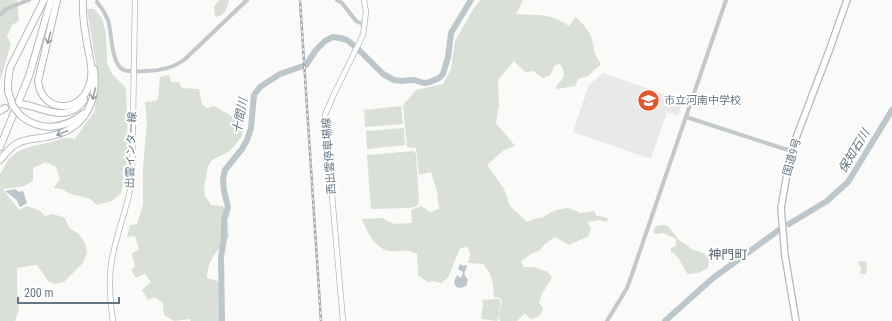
<svg xmlns="http://www.w3.org/2000/svg" width="892" height="321" font-family="'Roboto Condensed','Noto Sans JP',sans-serif">
<style>
.built{fill:#e8e9e9}
.green{fill:#dadfd7}
.water{fill:#bbc7cb}
.lines{fill:none;stroke-linecap:round;stroke-linejoin:round}
.river{stroke:#bbc7cb;stroke-width:6}
.secondary-casing{stroke:#b3babf;stroke-width:6}
.trunk-casing{stroke:#b4b9bd;stroke-width:8}
.motorway-casing{stroke:#b4b9bd;stroke-width:8}
.tertiary{stroke:#c3c8cc;stroke-width:4}
.secondary{stroke:#fff;stroke-width:4.5}
.trunk{stroke:#fff;stroke-width:5.5}
.motorway{stroke:#fff;stroke-width:6}
.rail-casing{stroke:#a2aab0;stroke-width:2.5}
.rail{stroke:#fff;stroke-width:1;stroke-dasharray:3;stroke-linecap:butt}
.motorway-bridge-casing{stroke:#b4b9bd;stroke-width:8;stroke-linecap:butt}
.motorway-bridge{stroke:#fff;stroke-width:6}
.oneway{stroke:#939fa8}
.labels{text-anchor:middle;dominant-baseline:central;stroke-width:4;stroke-linejoin:round;paint-order:stroke}
.poi-label{font-size:11px;fill:#657683;stroke:#fff;text-anchor:start}
.street-label{font-size:11px;fill:#657683;stroke:#fff}
.water-label{font-size:12px;font-style:italic;fill:#60757c;stroke:#fff}
.quarter-label{font-size:13px;fill:#57646e;stroke:#fff}
</style>
<rect width="100%" height="100%" fill="#fafaf8"/>
<path class="built" d="M603,73l80,28 -5,14 -11,-3 -16,47 -78,-27 16,-47z"/>
<g class="green">
<path d="M0,0h17l2,21 -7,4 -5,11 4,8 -11,37z"/>
<path d="M219,0h10c-2,8 -4,17 -14,17l-1,-10z"/>
<path d="M481,0h42l-7,14c24,2 31,-2 53,12l7,-9c6,6 12,12 15,20 4,12 2,16 10,27l-13,12 -10,3 -3,7 -17,3 -2,-3c8,-9 11,-11 4,-22l-5,1 -5,10 -7,3 -10,-7 -8,1 -11,-11 -16,19 1,25 -3,18 19,23 -11,4 -17,15 17,24 6,17 17,16 7,-3 9,-2 13,-7 12,-2 13,5 13,-2 3,5 7,1 5,2 -3,3 -7,-2 -12,2 4,7 -3,8 -6,2 -13,6 -14,-8 -10,7 -5,6 -9,4 -10,7 3,6h10l14,5 4,5 -9,15 -4,11 4,5c-2,7 -6,11 -13,11l-5,-6 -8,8h-16l-3,-3 4,-16 -2,-4 -6,-1c-1,-16 -1,-21 -11,-33l-15,-1 2,-9 -2,-7 -8,1 -12,30 -7,5 -8,-2 -5,1 -10,-7 -1,-21c-13,-6 -13,-2 -25,-3 -16,0 -25,-19 -30,-32l20,-1 12,6 18,-1 -1,-13 10,-4 9,6 9,-3 -2,-18 -6,-19 -12,3 -3,-27 -9,-1 -4,-42 13,-15 27,-6 8,-15 4,-28 19,-33z"/>
<path d="M87,9h7l8,9 4,15 1,30 5,11 14,14 2,53 -2,31 -5,21 -9,8 -15,4 -7,-6 -19,-5 -10,-5 -7,-1 6,-9 -4,-12 -10,-5 -13,6v13l-9,5 -21,3c5,8 11,13 16,21l7,-4 13,4 6,6 8,-2 12,4 4,10 10,6 6,9 2,10 -4,10 -19,19 -9,2 -6,-2 -12,-17 -20,3v20l2,21 -4,12h-15v-147c3,-4 5,-9 8,-14 10,-13 28,-14 43,-18 13,-3 11,-6 24,-3l19,-27 5,-29z"/>
<path d="M169,75l2,7h8l3,6 17,1 3,15 5,4 7,-2 16,9 14,12 -2,9 -12,15 -18,9 -4,6 -4,22 1,8 6,9 12,1c5,8 5,21 6,31 -11,12 -22,24 -22,41l8,2 8,5 1,36h-33l-2,-2 -15,2 -10,-6 -1,-12 -8,-6 -7,3 -6,-10 9,-8 -6,-8 -9,4 -5,-8 4,-3 -3,-13 7,-5 -4,-13 -8,1 3,-12 7,-1 6,-19v-38l4,-44 -2,-21 10,-1 3,-2 2,-22z"/>
<path d="M401,106l2,18 -38,3 -1,-17z"/>
<path d="M404,128l1,17 -38,4 -1,-18z"/>
<path d="M414,151l2,3 3,48 -2,4 -8,2 -38,1 -4,-54z"/>
<path d="M664,225l4,1 11,14 9,6 3,3 14,5 4,5 -1,9 -10,5 -10,1c-6,-6 -8,-19 -17,-22v-4l5,-2v-7l-13,-6 -7,1 -3,-2 3,-6z"/>
<path d="M859,261l8,1 -1,12h-6l1,-8h-2z"/>
<path d="M494,299h5l2,4 -4,18 -16,-2 2,-15 -1,-4z"/>
</g>
<g class="water">
<path d="M15,189l4,3 4,-1 4,12 -6,4 -2,-1c-1,-8 -9,-10 -14,-15z"/>
<path d="M460,264l3,2 3,-1 1,1c-2,8 -5,6 1,14l-2,6 -5,2 -5,-1 -2,-5 3,-7 4,3 2,-6 -5,-3z"/>
</g>
<g class="lines">
<g class="river">
<path d="M789,224l38,-23 21,-19 44,-72"/>
<path d="M222,321l-1,-64 3,-18v-19l4,-13 -4,-16 -1,-12 2,-9 17,-21 5,-9 4,-12 3,-33 6,-8 20,-13 26,-9 10,-15 9,-9 8,-4 7,1 7,2 11,9 25,25 11,6 7,1 13,-1 10,3 6,-1 9,-4 4,-4 5,-17 3,-24 20,-33"/>
<path d="M665,321l48,-43 66,-48"/>
</g>
<defs>
<g id="secondary">
<path d="M113,321c-3,-20 -5,-41 -1,-62 5,-26 15,-51 20,-78l3,-181"/>
<path d="M343,321l-18,-206 10,-23 28,-57 3,-23 -2,-12"/>
</g>
<path id="trunk" d="M796,321l-11,-65 -4,-48 10,-57 38,-100 18,-51"/>
<g id="motorway">
<path d="M57,0l-19,81c3,31 41,34 51,5 6,-15 -1,-34 -3,-49 -2,-12 -4,-25 -3,-37"/>
<path d="M8,91v-9l2,-14 34,-68"/>
<path d="M21,104c22,3 46,21 63,-4"/>
<path d="M0,111l5,-3"/>
<path d="M21,116c20,16 43,13 62,-2"/>
<path d="M0,147l29,-71 22,-76"/>
<path d="M0,160c5,-6 10,-13 18,-17 10,-5 22,-4 33,-7 34,-7 47,-34 43,-67"/>
</g>
</defs>
<use href="#secondary" class="secondary-casing"/>
<use href="#trunk" class="trunk-casing"/>
<use href="#motorway" class="motorway-casing"/>
<g class="tertiary">
<path d="M337,0l5,3 14,18 9,4"/>
<path d="M97,2c5,6 8,11 11,18 4,13 3,42 14,49 7,4 17,2 24,2 14,0 27,-3 38,-11l63,-60"/>
<path d="M0,15l6,-6 23,-9"/>
<path d="M686,117l105,34"/>
<path d="M607,321l20,-33 4,-11 95,-277"/>
</g>
<use href="#secondary" class="secondary"/>
<use href="#trunk" class="trunk"/>
<use href="#motorway" class="motorway"/>
<defs>
<path id="rail" d="M300,0l21,321"/>
</defs>
<use href="#rail" class="rail-casing"/>
<use href="#rail" class="rail"/>
<defs>
<path id="motorway-bridge" d="M8,91l5,15 8,10"/>
</defs>
<use href="#motorway-bridge" class="motorway-bridge-casing"/>
<use href="#motorway-bridge" class="motorway-bridge"/>
</g>
<defs><path id="oneway-shaft" d="M-6 0H5M1.5-3L5.5 0L1.5 3" fill="none" stroke-width="1.6" stroke-linecap="round" stroke-linejoin="round"/></defs>
<g class="oneway">
<use href="#oneway-shaft" transform="translate(49 38) rotate(104)"/>
<use href="#oneway-shaft" transform="translate(94 94) rotate(103)"/>
<use href="#oneway-shaft" transform="translate(62 133) rotate(158)"/>
</g>
<defs>
<symbol id="school-disc" viewBox="-11 -11 22 22"><circle r="9.5" fill="#e4572e" stroke="#fff"/><path d="M0-5L7-2L0 1L-7-2ZM-4 1L0 2.5L4 1V4Q0 6-4 4Z" fill="#fff"/></symbol>
</defs>
<g fill-rule="evenodd">
<use href="#school-disc" x="636" y="88" width="25" height="25"/>
</g>
<g class="labels">
<g class="poi-label">
<text x="664" y="100">市立河南中学校</text>
</g>
<g class="street-label">
<text transform="translate(131 150) rotate(-88)">出雲インター線</text>
<text transform="translate(329 156) rotate(-94)">西出雲停車場線</text>
<text transform="translate(792 157) rotate(-74)">国道9号</text>
</g>
<g class="water-label">
<text transform="translate(240 116) rotate(-79)">十間川</text>
<text transform="translate(854 151) rotate(-59)">保知石川</text>
</g>
<g class="quarter-label">
<text x="728" y="254">神門町</text>
</g>
</g>
<path d="M18 297v6h101v-6" fill="none" stroke="#657683" stroke-width="2"/>
<text x="24" y="297" font-size="12" fill="#657683" stroke="#ffffff" stroke-width="3" paint-order="stroke">200 m</text>
</svg>
